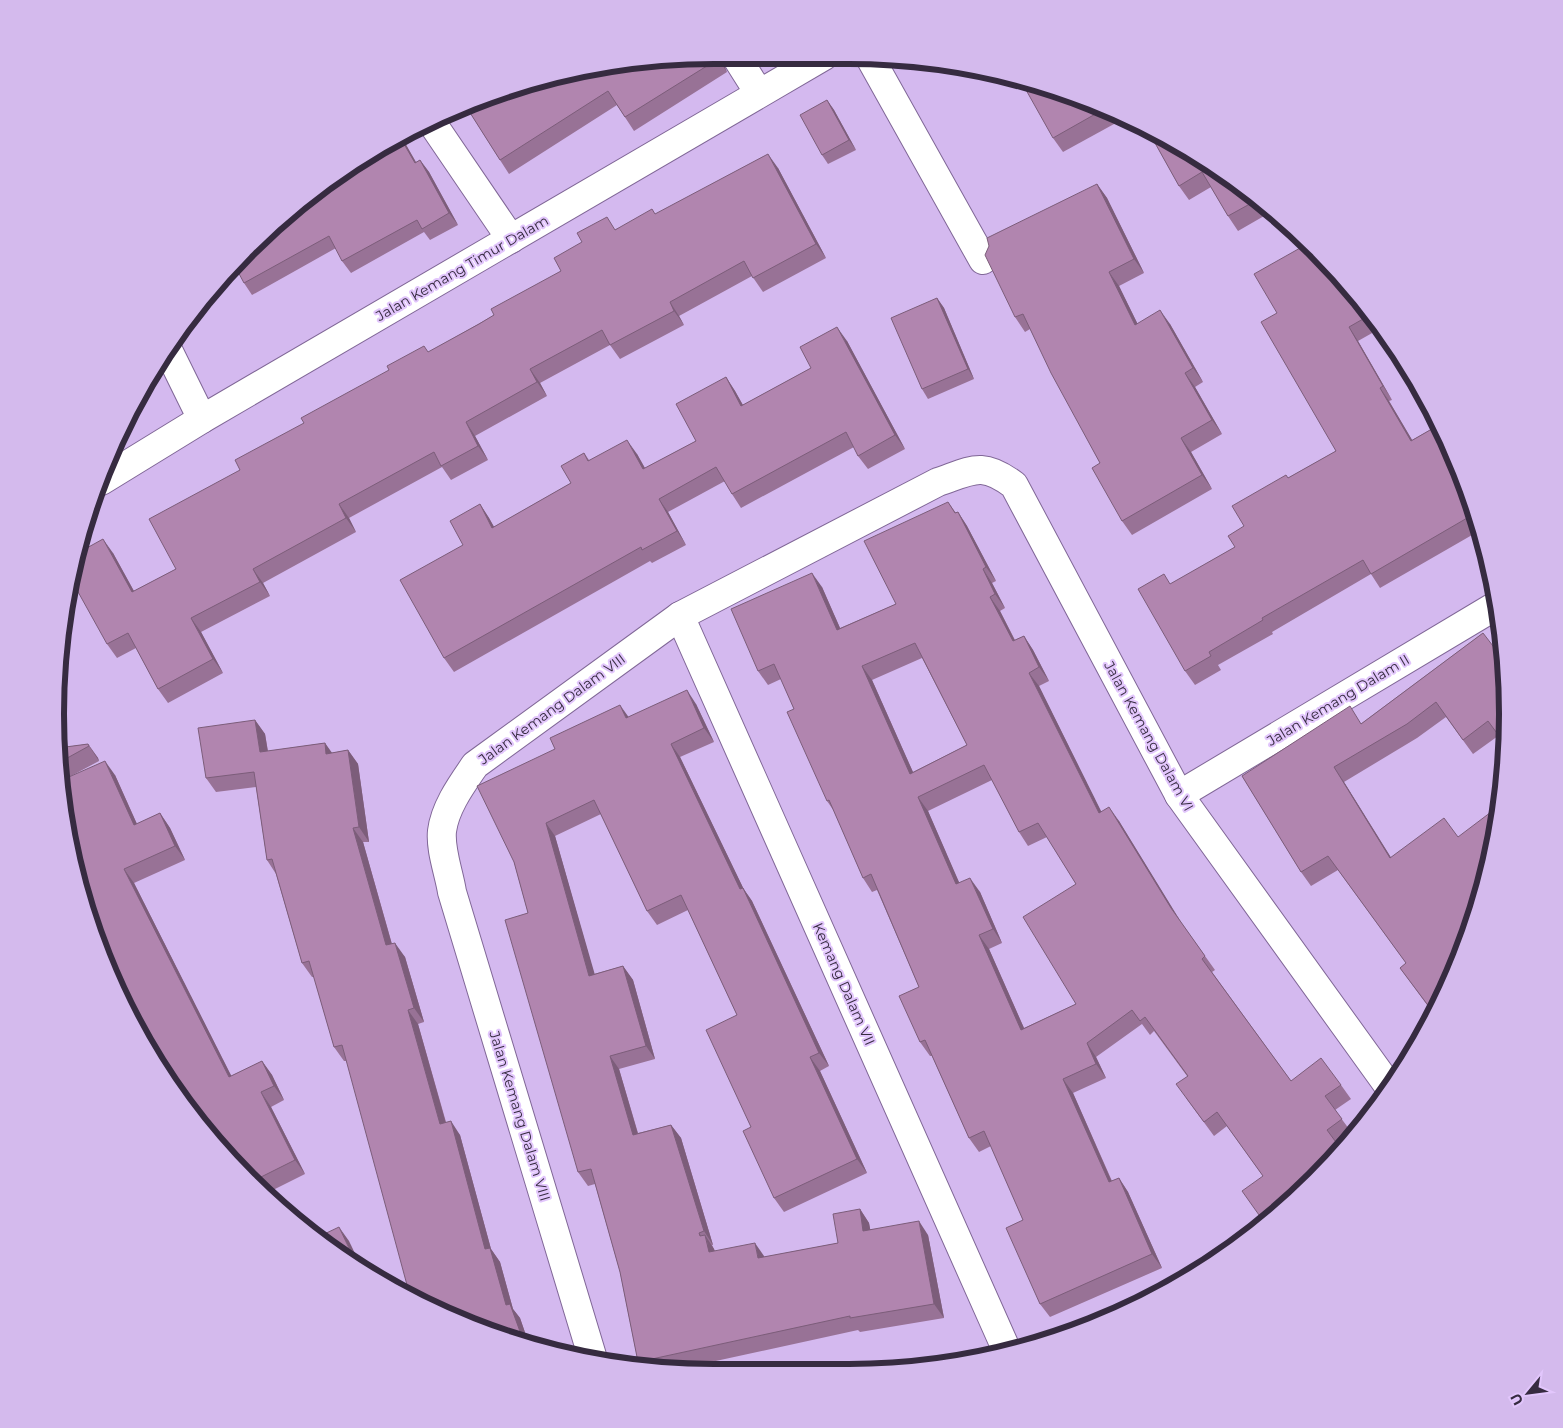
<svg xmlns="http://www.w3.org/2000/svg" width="1563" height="1428" font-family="Montserrat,sans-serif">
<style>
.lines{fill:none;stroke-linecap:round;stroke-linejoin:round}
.street-casing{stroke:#806797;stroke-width:30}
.street{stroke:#fff;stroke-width:28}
.wall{fill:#987296;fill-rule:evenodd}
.shaded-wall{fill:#7c5d7a}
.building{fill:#b185af;stroke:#7c5d7a;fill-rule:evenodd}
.labels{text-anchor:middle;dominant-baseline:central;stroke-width:4;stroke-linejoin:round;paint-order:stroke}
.street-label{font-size:14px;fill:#362b40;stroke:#e2c6fc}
.rim{fill:none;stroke:#362b40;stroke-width:6}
</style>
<rect width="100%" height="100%" fill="#d4b9ef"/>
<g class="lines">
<defs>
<g id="street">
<path d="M735,55l24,38"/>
<path d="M869,56l114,204"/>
<path d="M430,120l81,119"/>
<path d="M168,350l34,69"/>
<path d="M101,481l101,-62 622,-363"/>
<path d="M680,616l327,735"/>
<path d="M1179,795l318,-190"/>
<path d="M593,1359l-141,-467c-3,-19 -12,-42 -10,-61 3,-24 20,-47 33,-66l205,-149 258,-134c35,-12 44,-21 76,3l165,310 211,293"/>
</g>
</defs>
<use href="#street" class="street-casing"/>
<use href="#street" class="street"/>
</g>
<g class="wall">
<path d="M719,56l8,16 -93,59 -17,-26 -108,69 -9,-14 -33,-52z"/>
<path d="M827,100l7,10 22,40 -28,14 -6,-9z"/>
<path d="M1101,105l24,13 -62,34 -10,-14z"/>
<path d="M1150,134l65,32 56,46 -33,19 -10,-15 -17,-29 -22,13 -10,-14z"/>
<path d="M401,136l15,26 4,-2 9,12 29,53 -28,15 -6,-8 -73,41 -9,-12 -6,-13 -84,47 -8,-12 69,-92z"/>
<path d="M778,168l48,90 -63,34 -11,-16 -73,40 5,9 -64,34 -10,-14 -70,38 7,13 -72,40 13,24 -37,20 -9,-13 -93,51 7,14 -93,51 7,13 -69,36 22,41 -55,30 -10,-14 -22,-41 -19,10 -10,-14 6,-91 21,38 42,-22 64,-99 64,-47 190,-108 67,-44 55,-42z"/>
<path d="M1097,184l10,14 37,75 -25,13 18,37 33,1 33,58 -8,5 27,47 -31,18 21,37 -80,46 -10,-14 -22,-58 -70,-134 -5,3 -10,-15z"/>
<path d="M1315,248l66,80 -23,13 34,59 -3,1 23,39 25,-14 6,9 15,27 21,69 -99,57 -9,-14 -99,58 1,2 -55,31 3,5 -26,15 -10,-14 -14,-87 64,-37 9,-21 44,-48 48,-27 -59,-138z"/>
<path d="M937,298l7,10 30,71 -46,20 -6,-10z"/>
<path d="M847,341l58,108 -37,20 -10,-13 -4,-9 -113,61 -9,-14 -7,-13 -57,31 18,33 -34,18 -2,-2 -196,111 -10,-14 19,-113 17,-41 9,14 5,9 77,-44 13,-30 5,7 48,-6 8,14 51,-27 30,-64 9,14 8,14 68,-37z"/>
<path d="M948,502l8,11 2,-1 9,14 29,55 -4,2 13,25 -5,3 15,29 9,-4 9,14 16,31 -10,5 62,126 18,9 61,100 35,49 -3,2 79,109 50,4 10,14 -16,11 17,23 -15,11 -74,32 -36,-50 -13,10 -28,-38 1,-22 -33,-45 -4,4 -8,-11 -46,33 10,21 -33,15 39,88 7,-3 9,14 34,76 -112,49 -10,-13 -17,-84 -32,-74 -12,6 -10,-14 -37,-82h-2l-10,-14 -1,-55 -42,-97 -5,2 -9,-14 -29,-67 -7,-10 -33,-92 -13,-30 -13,6 -10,-14 64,-84 18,41 56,-24zM922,658l45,87 -54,27 -41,-92zM992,780l27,52 9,14 19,-9 29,47v120l-52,24 -35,-79 13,-6 -22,-51 -21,-9 -31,-72z"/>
<path d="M1483,633l25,81 -3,31 -7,-9 -25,18 -27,-37 -29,21 -73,44 114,184 -25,47 -33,-45 6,-5 -68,-93 -27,16 -10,-14 -59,-96 120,-53z"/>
<path d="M696,704l18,38 -34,15 63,131 9,13 77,165 -9,5 47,102 -83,39 -10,-14 -23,-71 -14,-112 -49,-105 -31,15 -10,-14 -46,-97 -46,22 39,138 29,-8 10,14 22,79 -36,10 19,64 33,-8 10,13 32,107h-1l3,6 49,5v1l74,-14 22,-34 9,14 1,6 58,6 16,83 -84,14 -2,-2 -179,39 -37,-1 -4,-6 -18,-90 -25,-88 -7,2 -10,-14 -50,-259 -14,-51 115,-145z"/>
<path d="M255,720l10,14 3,17 57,-8 6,10 17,-3 10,14 11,78h-6l29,102 13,13 19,65 -6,2 28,98 14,13 31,114 9,13 13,47 7,9 9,26 -27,-6 -156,-277h-2l-10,-14 -20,-70h-2l-10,-14 -26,-89 -9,-14 -11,-73 -40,5 -10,-14z"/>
<path d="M88,744l10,14 1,3 -28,15 44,-1 22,49 23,-11 10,15 15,32 -51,23 97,193 31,-15 10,14 12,25 -13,7 34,67 -40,20 -74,-79 -123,-272 -10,-95z"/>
</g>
<g class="shaded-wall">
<path d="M716,55h4l7,17 -9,-13z"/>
<path d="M827,100l7,10 22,40 -7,-10z"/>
<path d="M401,136l22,39 -8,-12 -15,-26z"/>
<path d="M768,154l10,14 48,90 -10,-14z"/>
<path d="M420,160l9,12 29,53 -9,-12z"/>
<path d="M1097,184l10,14 37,75 -10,-14z"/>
<path d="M1109,272l10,14 26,53 -10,-14z"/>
<path d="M937,298l7,10 30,71 -6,-10z"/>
<path d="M670,302l9,14 5,9 -10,-14z"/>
<path d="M1160,310l10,14 33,58 -10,-14z"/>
<path d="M837,327l10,14 58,108 -10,-14z"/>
<path d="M1349,327l9,14 34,59 -9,-14z"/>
<path d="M530,369l10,14 7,13 -10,-14z"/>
<path d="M1185,373l10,14 27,47 -10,-14z"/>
<path d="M726,377l9,14 16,29 -10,-14z"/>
<path d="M1380,388l9,13 32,54 -10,-14z"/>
<path d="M466,422l9,14 13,24 -10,-14z"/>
<path d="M1181,438l10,14 21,37 -10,-14z"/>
<path d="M627,440l10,14 16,29 -10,-14z"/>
<path d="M659,499l9,13 18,33 -9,-14z"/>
<path d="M339,504l10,14 7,14 -10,-14z"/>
<path d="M480,504l9,14 13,23 -10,-13z"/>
<path d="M958,512l9,14 29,55 -10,-14z"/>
<path d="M103,539l10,14 29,53 -10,-14z"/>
<path d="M253,569l10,14 7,13 -10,-14z"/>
<path d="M983,569l9,14 13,25 -10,-14z"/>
<path d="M812,573l10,14 25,57 -10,-14z"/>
<path d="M990,597l10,14 22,44 -9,-14z"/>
<path d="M191,618l10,14 22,41 -10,-14z"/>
<path d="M1024,636l9,14 16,31 -10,-14z"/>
<path d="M862,666l10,14 48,108 -10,-14z"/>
<path d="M1029,673l10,13 70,141 -10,-14z"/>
<path d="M687,690l9,14 18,38 -10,-14z"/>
<path d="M620,705l10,14 -4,-1z"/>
<path d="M255,720l10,14 5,32 -10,-14z"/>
<path d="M325,743l10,14 -9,-3z"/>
<path d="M88,744l10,14 1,3 -10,-15z"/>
<path d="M671,744l9,13 70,145 -10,-13z"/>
<path d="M348,750l10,14 11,78 -10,-15z"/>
<path d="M105,761l10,14 29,65 -10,-15z"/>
<path d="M1334,767l10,15 56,90 -10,-14z"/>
<path d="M918,797l10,14 38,87 -10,-14z"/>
<path d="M1109,807l10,14 62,101 -10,-14z"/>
<path d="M160,813l10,15 15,32 -10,-14z"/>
<path d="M546,823l9,13 44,153 -10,-13z"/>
<path d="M353,828l10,14 33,117 -10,-14z"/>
<path d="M124,869l10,14 105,208 -10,-14z"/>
<path d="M970,878l10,14 22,51 -9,-14z"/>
<path d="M743,888l9,13 77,165 -10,-13z"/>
<path d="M979,935l10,14 42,95 -10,-14z"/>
<path d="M395,943l10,14 19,65 -10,-14z"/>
<path d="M623,966l10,14 22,79 -9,-13z"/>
<path d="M408,1010l10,14 32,114 -10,-14z"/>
<path d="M1087,1043l9,14 10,21 -10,-14z"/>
<path d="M610,1056l9,13 23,79 -9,-13z"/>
<path d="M810,1057l10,14 47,102 -10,-14z"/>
<path d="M262,1061l10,14 12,25 -10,-14z"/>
<path d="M1063,1079l10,14 45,103 -9,-14z"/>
<path d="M261,1092l10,15 34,67 -10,-14z"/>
<path d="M451,1121l9,14 31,114 9,13 13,47 7,9 9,26h-2l-5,-7 -16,-32 -21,-56z"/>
<path d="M671,1125l10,13 32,107 -9,-14z"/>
<path d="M1119,1178l9,14 34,76 -10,-14z"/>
<path d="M860,1209l9,14 4,21 -10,-13z"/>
<path d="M919,1221l9,14 16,83 -10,-14z"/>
<path d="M339,1227l10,14 13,27 -5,-3z"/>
<path d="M699,1233l9,12 -3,-10 9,14 5,16 -10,-13z"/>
<path d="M755,1243l9,13 3,16 -9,-14z"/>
</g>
<g class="building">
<path d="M714,55h2l2,4 -93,58 -17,-26 -108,69 -33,-52 118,-40z"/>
<path d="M1021,81l80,24 5,3 -53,30z"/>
<path d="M827,100l22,40 -27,15 -22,-40z"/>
<path d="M1152,133l63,33 42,34 -29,16 -26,-44 -23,14 -29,-52z"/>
<path d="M400,137l15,26 5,-3 29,53 -27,16 -5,-9 -75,41 -13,-25 -85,47 -8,-15 77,-77z"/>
<path d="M768,154l48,90 -63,34 -9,-17 -74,41 4,9 -64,34 -8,-15 -72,39 7,13 -71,40 12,24 -37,20 -7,-14 -95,52 7,14 -93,51 7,13 -69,36 22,41 -55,30 -30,-56 -21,11 -35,-63 4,-27 27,-15 29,53 44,-23 -27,-50 91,-49 -5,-10 69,-37 -3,-5 88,-48 -2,-4 37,-20 4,6 51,-28 15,-9 -3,-6 70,-38 -7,-13 28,-16 -5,-9 30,-16 8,13 37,-21 3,5z"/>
<path d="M1097,184l37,75 -25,13 26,53 25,-15 33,58 -8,5 27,47 -31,18 21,37 -80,46 -30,-53 8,-5 -49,-90 -28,-59 -8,3 -30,-62 4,-9 -2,-8z"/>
<path d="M1309,243l6,5 55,67 -21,12 34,59 -3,2 31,53 26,-15 21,36 16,52 -103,60 -8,-14 -101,58 1,2 -54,32 2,4 -26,15 -47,-82 26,-15 6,10 65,-37 -7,-11 16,-10 -12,-20 54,-31 2,3 48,-27 -75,-129 16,-9 -23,-39z"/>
<path d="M937,298l31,71 -46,20 -31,-71z"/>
<path d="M837,327l58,108 -37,21 -12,-24 -114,62 -16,-27 -57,32 18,32 -35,19 -1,-3 -197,111 -44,-78 63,-35 -13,-24 30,-17 12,24 79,-45 -10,-17 23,-13 4,8 39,-21 16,29 53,-28 -20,-37 50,-27 15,29 70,-38 -11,-21z"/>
<path d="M948,502l7,11 3,-1 28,55 -3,2 12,25 -5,3 23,44 11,-5 15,31 -10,6 70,140 10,-6 62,101 34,48 -3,3 89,122 30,-23 20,27 -16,11 17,23 -15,11 14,19 -26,31 -51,42 -22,-31 21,-15 -46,-64 -13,10 -28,-38 12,-8 -43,-59 -5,4 -8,-11 -45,33 9,21 -33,15 46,103 10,-4 33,76 -112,50 -34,-76 17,-8 -39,-89 -15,7 -44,-98 -5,2 -21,-46 20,-9 -48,-113 -8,4 -34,-78 -2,1 -40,-89 7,-3 -20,-45 -16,7 -27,-62 81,-36 25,57 59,-26 -32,-63zM915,643l52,102 -57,29 -48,-108zM984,765l35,67 19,-9 38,61 -53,33 53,87 -55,26 -42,-95 14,-6 -23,-51 -14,6 -38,-87z"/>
<path d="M1483,633l20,26 5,55 -3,30 -17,-23 -25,19 -27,-38 -29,22 -73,43 56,91 54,-40 14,19 41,-31 -4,36 -37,124 -25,46 -33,-44 6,-5 -78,-107 -27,16 -59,-96 108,-70 11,18z"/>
<path d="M687,690l17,38 -33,16 69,145 3,-1 76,165 -9,4 47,102 -83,39 -31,-67 8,-4 -45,-97 31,-15 -56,-120 -34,16 -53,-111 -48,23 43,153 34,-10 23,80 -36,10 23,79 38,-10 33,106 -5,2 1,3 5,-1 4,17 46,-9 3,15 80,-15 -5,-29 27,-5 3,22 56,-10 15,83 -84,14v-2l-212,46 -18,-90 -29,-103 -13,3 -73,-252 23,-7 -14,-51 -37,-76 78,-37 -5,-11 70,-33 6,13z"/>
<path d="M255,720l5,32 65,-9 1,11 22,-4 11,77 -6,1 33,117 9,-2 19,65 -6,2 32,114 11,-3 34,128 5,-1 16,57 4,-1 12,33 -10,3 -10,-2 -92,-42 -68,-251 -8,2 -25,-86 -7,2 -30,-104 -5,1 -13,-88 -48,6 -8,-50z"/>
<path d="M88,744l1,2 -29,16 -2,-14z"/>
<path d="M105,761l29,64 26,-12 15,33 -51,23 105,208 33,-16 12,25 -13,6 34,68 -42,21 -62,-66 -68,-110 -55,-162 -6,-63z"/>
<path d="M339,1227l18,38 -39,-28z"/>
</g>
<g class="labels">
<g class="street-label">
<text transform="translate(462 268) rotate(-30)">Jalan Kemang Timur Dalam</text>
<text transform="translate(1338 700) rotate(-31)">Jalan Kemang Dalam II</text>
<text transform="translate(552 709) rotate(-36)">Jalan Kemang Dalam VIII</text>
<text transform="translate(1149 736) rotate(61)">Jalan Kemang Dalam VI</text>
<text transform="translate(844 984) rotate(66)">Kemang Dalam VII</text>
<text transform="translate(520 1116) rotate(73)">Jalan Kemang Dalam VIII</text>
</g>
</g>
<path d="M0 0H1563V1428H0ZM714 64H849A650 650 0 0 1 1499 714V714A650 650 0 0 1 849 1364H714A650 650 0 0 1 64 714V714A650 650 0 0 1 714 64Z" fill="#d4baed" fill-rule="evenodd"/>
<path class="rim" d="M714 64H849A650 650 0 0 1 1499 714V714A650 650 0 0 1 849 1364H714A650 650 0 0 1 64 714V714A650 650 0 0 1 714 64Z"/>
<g transform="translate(1528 1393) rotate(241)" stroke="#e2c6fc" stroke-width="4" paint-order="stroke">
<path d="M0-4L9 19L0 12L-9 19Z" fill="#362b40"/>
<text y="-8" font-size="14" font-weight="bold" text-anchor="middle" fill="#362b40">U</text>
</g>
</svg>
